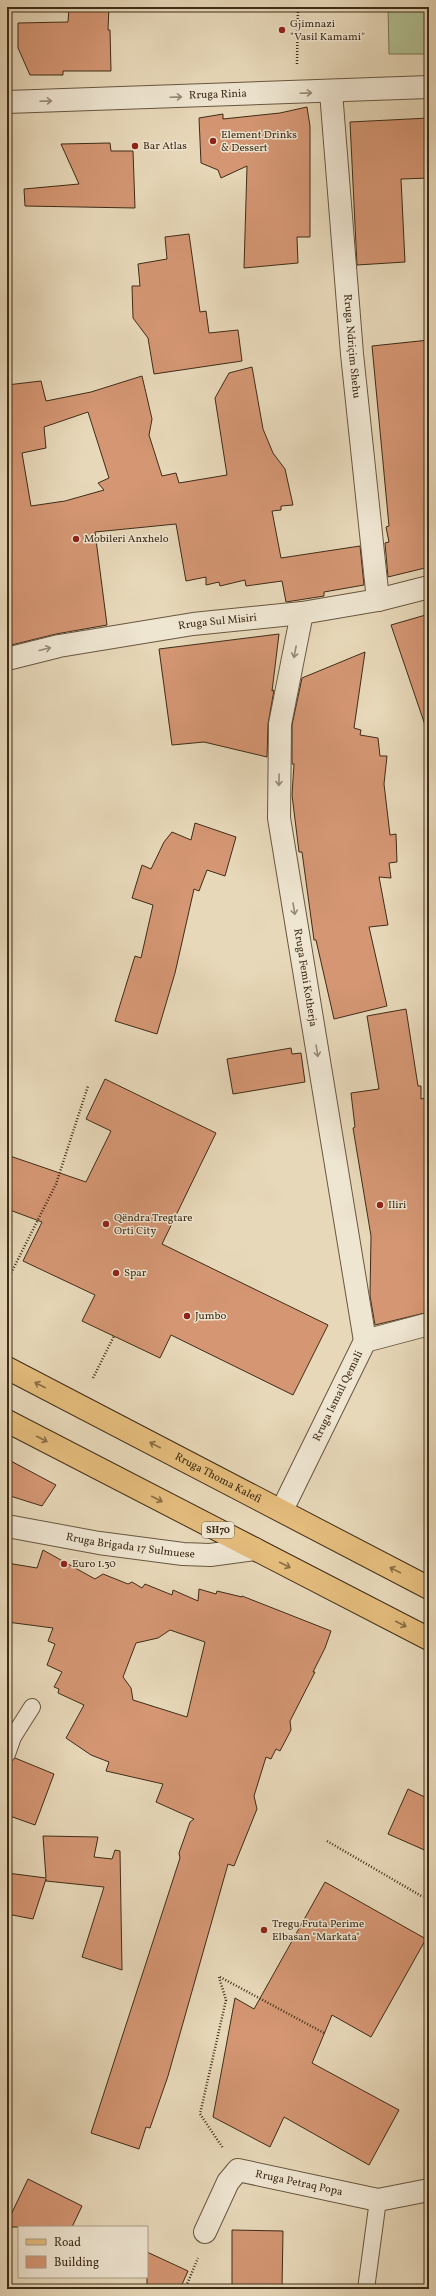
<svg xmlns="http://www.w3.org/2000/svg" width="436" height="2296" font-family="Vollkorn,serif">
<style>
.green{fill:#b1c093;stroke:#787655}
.building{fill:#d49673;stroke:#3f2c17;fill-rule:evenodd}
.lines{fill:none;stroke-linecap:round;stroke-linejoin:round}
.lane-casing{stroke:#695740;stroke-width:18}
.street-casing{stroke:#695740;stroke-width:24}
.primary-casing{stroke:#3f2c17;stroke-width:24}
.path{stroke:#3f2c17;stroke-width:2.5;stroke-dasharray:1 2;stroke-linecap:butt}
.lane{stroke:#efe6d2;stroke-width:16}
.street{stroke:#efe6d2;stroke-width:22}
.primary{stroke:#e4bc7c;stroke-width:22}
.oneway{stroke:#978974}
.oneway2{stroke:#896d44}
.poi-dot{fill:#8f2418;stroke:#efe6d2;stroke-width:1.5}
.labels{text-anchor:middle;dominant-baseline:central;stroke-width:3;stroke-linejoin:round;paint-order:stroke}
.shield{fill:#efe6d2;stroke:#74644f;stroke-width:1}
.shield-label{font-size:10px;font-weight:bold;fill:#3f2c17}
.poi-label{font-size:11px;fill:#3f2c17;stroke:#efe6d2;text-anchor:start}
.street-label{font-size:11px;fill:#3f2c17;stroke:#efe6d2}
</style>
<rect width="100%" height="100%" fill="#e7d8b9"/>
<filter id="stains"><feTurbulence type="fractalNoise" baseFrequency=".005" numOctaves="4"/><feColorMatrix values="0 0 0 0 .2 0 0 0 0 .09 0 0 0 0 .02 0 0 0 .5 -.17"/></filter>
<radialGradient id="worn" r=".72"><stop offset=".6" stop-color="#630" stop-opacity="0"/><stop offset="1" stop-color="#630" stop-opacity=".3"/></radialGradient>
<path class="green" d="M388,7h41v47h-40z"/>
<g class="building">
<path d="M69,7h40l-1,23h2l1,41h-48v4h-33l-12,-27v-25l50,-1z"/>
<path d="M307,107l3,19v111h-13l1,26 -54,5 3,-102 -26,12 -3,-8 -17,-7 -2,-45 24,-4v5l57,-6z"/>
<path d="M429,118v60l-28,1 4,83 -48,3 -7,-143z"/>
<path d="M110,143l1,8h22l2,57 -110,-2 -1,-17 55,-5 -18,-40z"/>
<path d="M189,234l11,78 6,-1 3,22 29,-3 4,31 -88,13 -6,-36 -15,-20 -1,-32h8l-2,-22 29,-5 -2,-22z"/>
<path d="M429,340v227l-41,10 -3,-34 4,-1 -3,-15 3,-1 -17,-180z"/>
<path d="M252,367l11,62 10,24 12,16 8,36 -12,1v4l-9,1 9,47 79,-12 4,39 -40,7v4l-38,6 -4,-21 -36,5 -1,-6 -25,6 -1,-4 -13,3v-8l-20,4 -10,-57 -81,8 12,93 -51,9 -49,12v-261l34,-4 5,20 45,-9 51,-16 10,43 -3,16 13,41 14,-3 3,10 48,-8 -12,-77 14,-25zM88,412l21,66 -11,5 6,7 -39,11 -34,5 -9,-53 24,-5 -2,-21z"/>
<path d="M429,614v111h-4l-34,-100z"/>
<path d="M279,634l-7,57 2,-1 -6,34 -1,33 -63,-15 -32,3 -13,-96z"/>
<path d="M365,652l-11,76 7,2 -1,5 18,3 2,18h7l-3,28 6,51 6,-1 1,28 -8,1 2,15 -12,-1 9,48 -19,2 18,79 -53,13 -18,-79h-2l-12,-88h-3l-7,-57 2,-31h-2v-39l10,-47z"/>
<path d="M195,823l41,14 -11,39 -18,-6 -8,21 -5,-2 -19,84 -18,61 -42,-13 20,-65 6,2 12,-53 -21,-7 10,-33 9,4 13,-27 8,-10 19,8z"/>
<path d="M406,1009l12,77h3v13l8,-2v215l-54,13 -5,-29 1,-60 -18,-108 2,-1 -4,-34 28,-4 -12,-73z"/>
<path d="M291,1048l1,6 9,-1 4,29 -72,12 -6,-35z"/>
<path d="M105,1079l111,54 -54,111 166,81 -35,70 -122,-60 -11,23 -78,-37 13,-26 -72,-34 19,-39 -35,-13v-54l79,27 25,-51 -25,-12z"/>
<path d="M7,1459l49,26 -14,21 -35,-11z"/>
<path d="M43,1550l52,29 8,-5 25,10 4,-2 10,6 3,-4 27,11 1,-5 25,11 1,-12 17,5 1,-3 25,6v-1l89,35 -6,17 -12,24h2l-25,49 1,9 -11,21 -4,-2 -5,10 -5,-2 -12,39 3,13 -23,57 -6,-2 -60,212 -18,52 -4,-1 -7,22 -48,-16 89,-275 -1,-5 11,-31 4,-3 -38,-17 7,-18 -57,-13 3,-9 -18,-7 -25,-17 18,-33 -26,-12 1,-4 -5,-2 8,-15 -15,-7 8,-21 -7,-3 5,-13 -46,-6v-59l30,5zM170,1630l35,12 -18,75 -54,-17 -2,-12 -8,-11 13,-34 22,-5z"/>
<path d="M15,1758l39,16 -19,51 -28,-10v-52z"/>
<path d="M408,1789l21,10v53l-41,-18z"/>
<path d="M43,1836l55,1 -4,20 18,2 3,-9 5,1 2,119 -40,-13 22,-70 -58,-6v-2l-13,40 -26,-5v-41l39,5z"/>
<path d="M325,1882l101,57 -55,98 -39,-22 -20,48 87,47 -30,55 -85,-48 -14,30 -57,-30 22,-119 19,11z"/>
<path d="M28,2179l54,27 -10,21h-65v-4z"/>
<path d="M232,2230l51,1 -1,58h-50z"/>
<path d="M147,2252l41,19 -8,18h-33z"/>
</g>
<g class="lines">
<defs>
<g id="lane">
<path d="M7,1754l6,-17 19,-30"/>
<path d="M366,2289l12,-89"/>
</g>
<g id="street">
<path id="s1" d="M331,92l21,262 26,246"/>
<path id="s2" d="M7,102l422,-15"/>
<path id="s3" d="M302,613l-22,111 -1,94 86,523"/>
<path id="s4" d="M7,659l52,-13 134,-22 109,-11 76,-13 51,-13"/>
<path id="s5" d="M282,1510l83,-169 64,-17"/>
<path id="s6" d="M7,1526l92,17 84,11 27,1 45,-6"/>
<path id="s7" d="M205,2232l23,-50 10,-12 140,30 51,-10"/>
</g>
<g id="primary">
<path id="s8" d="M7,1368l422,220"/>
<path d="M7,1421l422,218"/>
</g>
</defs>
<use href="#lane" class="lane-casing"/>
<use href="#street" class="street-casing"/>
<use href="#primary" class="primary-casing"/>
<g class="path">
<path d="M297,64l1,-57"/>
<path d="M7,1281l49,-97 32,-98"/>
<path d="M93,1378l21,-42"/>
<path d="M327,1841l96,56"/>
<path d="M219,1977l7,23 -26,114 23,34"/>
<path d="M220,1977l104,56"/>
<path d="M185,2289l13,-31"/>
</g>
<use href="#lane" class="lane"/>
<use href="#street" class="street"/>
<use href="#primary" class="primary"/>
</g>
<defs><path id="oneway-shaft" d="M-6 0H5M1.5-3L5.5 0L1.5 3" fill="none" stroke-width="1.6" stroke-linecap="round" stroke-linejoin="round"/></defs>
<g class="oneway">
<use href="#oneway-shaft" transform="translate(306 93) rotate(-2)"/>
<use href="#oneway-shaft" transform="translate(176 97) rotate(-2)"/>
<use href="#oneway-shaft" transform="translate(46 101) rotate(-2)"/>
<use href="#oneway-shaft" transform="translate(45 649) rotate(-14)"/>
<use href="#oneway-shaft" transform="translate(295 652) rotate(101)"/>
<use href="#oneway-shaft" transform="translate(279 780) rotate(91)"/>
<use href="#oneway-shaft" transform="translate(294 909) rotate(81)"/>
<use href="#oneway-shaft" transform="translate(317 1051) rotate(81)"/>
</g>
<g class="oneway2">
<use href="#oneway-shaft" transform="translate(40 1385) rotate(-153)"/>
<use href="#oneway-shaft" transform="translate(42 1439) rotate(27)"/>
<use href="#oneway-shaft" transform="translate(155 1445) rotate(-153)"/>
<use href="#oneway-shaft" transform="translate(157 1499) rotate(27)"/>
<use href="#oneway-shaft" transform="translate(285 1565) rotate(27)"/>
<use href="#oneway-shaft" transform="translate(395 1570) rotate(-152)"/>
<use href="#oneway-shaft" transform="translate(401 1624) rotate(27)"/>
</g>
<g class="poi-dot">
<circle cx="282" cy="30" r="4"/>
<circle cx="213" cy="141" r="4"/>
<circle cx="135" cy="146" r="4"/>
<circle cx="76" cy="539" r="4"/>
<circle cx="380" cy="1205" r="4"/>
<circle cx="106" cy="1224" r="4"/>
<circle cx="116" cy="1273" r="4"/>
<circle cx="187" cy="1316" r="4"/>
<circle cx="64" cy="1564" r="4"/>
<circle cx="264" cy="1930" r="4"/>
</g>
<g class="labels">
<rect class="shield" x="202" y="1522" width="32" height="16" rx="3"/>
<g class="shield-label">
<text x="218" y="1530">SH70</text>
</g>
<g class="poi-label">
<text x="290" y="24">Gjimnazi<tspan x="290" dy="13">"Vasil Kamami"</tspan></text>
<text x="221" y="135">Element Drinks<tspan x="221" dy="13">&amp; Dessert</tspan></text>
<text x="143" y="146">Bar Atlas</text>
<text x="84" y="539">Mobileri Anxhelo</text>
<text x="388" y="1205">Iliri</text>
<text x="114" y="1218">Qëndra Tregtare<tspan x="114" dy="13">Orti City</tspan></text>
<text x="124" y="1273">Spar</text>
<text x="195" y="1316">Jumbo</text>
<text x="72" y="1564">Euro 1.30</text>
<text x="272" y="1924">Tregu Fruta Perime<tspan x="272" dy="13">Elbasan "Markata"</tspan></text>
</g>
<g class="street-label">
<text stroke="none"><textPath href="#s2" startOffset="211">Rruga Rinia</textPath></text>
<text stroke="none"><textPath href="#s1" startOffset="255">Rruga Ndriçim Shehu</textPath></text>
<text stroke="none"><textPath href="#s4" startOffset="214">Rruga Sul Misiri</textPath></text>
<text stroke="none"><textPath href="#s3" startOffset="369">Rruga Femi Kotherja</textPath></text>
<text stroke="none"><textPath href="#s5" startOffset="127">Rruga Ismail Qemali</textPath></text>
<text stroke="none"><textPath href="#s8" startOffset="238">Rruga Thoma Kalefi</textPath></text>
<text stroke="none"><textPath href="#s6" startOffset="125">Rruga Brigada 17 Sulmuese</textPath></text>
<text stroke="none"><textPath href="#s7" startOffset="133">Rruga Petraq Popa</textPath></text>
</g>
</g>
<rect width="436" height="2296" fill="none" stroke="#e7d8b9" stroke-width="24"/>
<rect x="8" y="8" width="420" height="2280" fill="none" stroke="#3f2c17" stroke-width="2"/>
<rect x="12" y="12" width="412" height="2272" fill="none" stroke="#3f2c17"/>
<rect x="18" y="2226" width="130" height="52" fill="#efe6d2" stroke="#a99c87"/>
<rect x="26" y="2239" width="20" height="6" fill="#e4bc7c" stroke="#a99c87"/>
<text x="54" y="2246" font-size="12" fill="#3f2c17">Road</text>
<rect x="26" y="2256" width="20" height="12" fill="#d49673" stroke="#a99c87"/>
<text x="54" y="2266" font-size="12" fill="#3f2c17">Building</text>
<rect width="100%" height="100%" filter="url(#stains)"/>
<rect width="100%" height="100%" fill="url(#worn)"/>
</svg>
